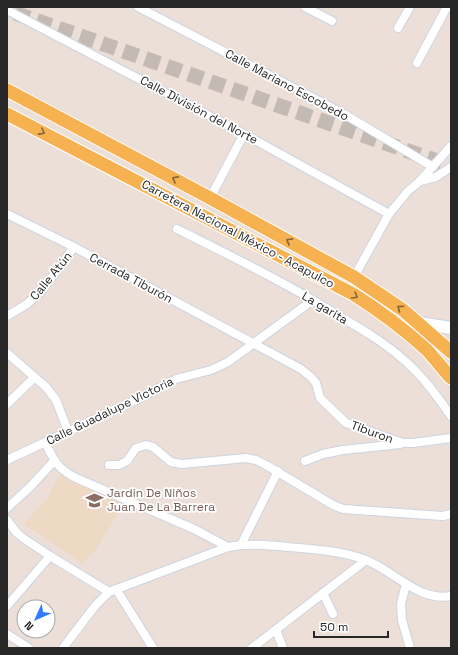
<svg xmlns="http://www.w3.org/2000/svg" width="458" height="655" font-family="'Space Grotesk',sans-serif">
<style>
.education{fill:#eed9c5}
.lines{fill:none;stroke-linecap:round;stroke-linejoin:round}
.highway-tunnel{stroke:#c4bab4;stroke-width:15;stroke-dasharray:15 8;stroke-linecap:butt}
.street-casing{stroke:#cdd4e1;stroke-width:10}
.secondary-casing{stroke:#cdd4e1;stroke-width:14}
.primary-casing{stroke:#fff;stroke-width:15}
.street{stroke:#fff;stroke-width:8}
.secondary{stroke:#fff;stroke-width:12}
.primary{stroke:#f6b151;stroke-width:13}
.oneway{stroke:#84653a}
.labels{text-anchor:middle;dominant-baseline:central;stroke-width:3.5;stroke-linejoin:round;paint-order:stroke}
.street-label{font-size:12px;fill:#272727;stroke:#fff}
.education-label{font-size:12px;fill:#785e54;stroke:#fff;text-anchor:start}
</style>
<rect width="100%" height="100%" fill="#ebdfd7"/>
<path class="education" d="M62,474l63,28 -29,47 -13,15 -59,-40 24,-27 6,-13z"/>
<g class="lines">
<path class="highway-tunnel" d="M15,13l436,153"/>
<defs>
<g id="street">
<path d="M138,7l206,107 89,53"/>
<path d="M305,7l27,14"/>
<path d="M7,10l237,124 145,80"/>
<path d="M398,28l12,-21"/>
<path d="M417,63l30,-56"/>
<path d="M420,181l16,-4 15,-10"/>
<path d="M210,198l34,-64"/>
<path d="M7,214l67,33 227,122 10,8 5,6 4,15 26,25 57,20h10l38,-5"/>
<path d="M177,229c56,28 111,55 164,88 22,13 44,26 63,43 18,15 33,36 47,56"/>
<path d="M354,277l35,-63 19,-23 12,-10 31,-35"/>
<path d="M7,316l20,-12 16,-15 31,-42"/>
<path d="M7,353l39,34 10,13 12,31"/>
<path d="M7,404l27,-26"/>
<path d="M45,442c9,19 12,26 31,36l118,51 34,18"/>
<path d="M7,460l131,-61 38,-20 35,-9 17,-8 85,-62"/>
<path d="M305,461l18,-7 20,-4 57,-6"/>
<path d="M109,465h10l8,-4 9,-13 10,-3 7,2 18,15 10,2 65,-6 10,2 10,5 67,40 10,4 100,7 8,-2"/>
<path d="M7,508l23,-21 24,-26"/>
<path d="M7,520l10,13 6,5 27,18 59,36"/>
<path d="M241,545l37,-74"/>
<path d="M406,584l-5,20 1,16 8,28"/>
<path d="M116,589l37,59"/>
<path d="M323,593l10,21"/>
<path d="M7,606l43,-50"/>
<path d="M276,630l7,18"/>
<path d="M7,634l22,14"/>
<path d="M63,648l32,-42 14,-14 119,-45c20,-4 40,-2 60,0 26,2 54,4 78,13 28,11 53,42 85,36"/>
<path d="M252,648l114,-88"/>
</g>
<path id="secondary" d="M419,323l32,5"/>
<g id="primary">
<path d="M7,90l203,108 144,79 49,33 48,42"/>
<path d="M7,114l346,180c27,17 51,35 74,56 8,9 16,19 24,28"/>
</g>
</defs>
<use href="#street" class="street-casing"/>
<use href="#secondary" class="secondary-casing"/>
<use href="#primary" class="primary-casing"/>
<use href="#street" class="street"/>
<use href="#secondary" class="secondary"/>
<use href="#primary" class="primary"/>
</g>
<defs><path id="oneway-chevron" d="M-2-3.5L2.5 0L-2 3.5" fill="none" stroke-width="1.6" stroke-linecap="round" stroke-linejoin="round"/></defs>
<g class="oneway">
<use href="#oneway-chevron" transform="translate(42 132) rotate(28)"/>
<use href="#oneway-chevron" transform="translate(175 179) rotate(-152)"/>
<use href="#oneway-chevron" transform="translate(289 241) rotate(-151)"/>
<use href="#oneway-chevron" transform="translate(355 296) rotate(31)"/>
<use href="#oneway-chevron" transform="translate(400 308) rotate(-144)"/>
</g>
<defs>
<symbol id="school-bare" viewBox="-9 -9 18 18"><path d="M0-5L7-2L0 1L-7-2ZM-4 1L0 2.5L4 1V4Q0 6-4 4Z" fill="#8d6e63" stroke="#fff" stroke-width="2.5" paint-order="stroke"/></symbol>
</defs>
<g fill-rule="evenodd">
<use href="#school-bare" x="82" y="488" width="25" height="25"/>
</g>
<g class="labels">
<g class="street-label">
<text transform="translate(287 85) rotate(28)">Calle Mariano Escobedo</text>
<text transform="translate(199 110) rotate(28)">Calle División del Norte</text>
<text transform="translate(238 234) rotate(28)">Carretera Nacional México - Acapulco</text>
<text transform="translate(51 276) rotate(-51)">Calle Atún</text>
<text transform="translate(131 278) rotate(28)">Cerrada Tiburón</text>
<text transform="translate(325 308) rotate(31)">La garita</text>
<text transform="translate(110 411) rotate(-26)">Calle Guadalupe Victoria</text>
<text transform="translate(372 432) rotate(20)">Tiburon</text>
</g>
<g class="education-label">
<text x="107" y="493">Jardin De Niños<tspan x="107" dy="14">Juan De La Barrera</tspan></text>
</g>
</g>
<rect width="458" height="655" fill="none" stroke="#272727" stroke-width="16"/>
<g transform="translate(36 619) rotate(225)"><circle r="19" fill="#ffffff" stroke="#a9a9a9"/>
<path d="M0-3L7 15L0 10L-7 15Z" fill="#307cff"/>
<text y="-6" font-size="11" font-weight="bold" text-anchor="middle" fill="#272727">N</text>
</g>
<path d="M314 631v6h74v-6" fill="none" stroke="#272727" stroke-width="2"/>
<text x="320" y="631" font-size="12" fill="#272727" stroke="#ffffff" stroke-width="3" paint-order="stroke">50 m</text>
</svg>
